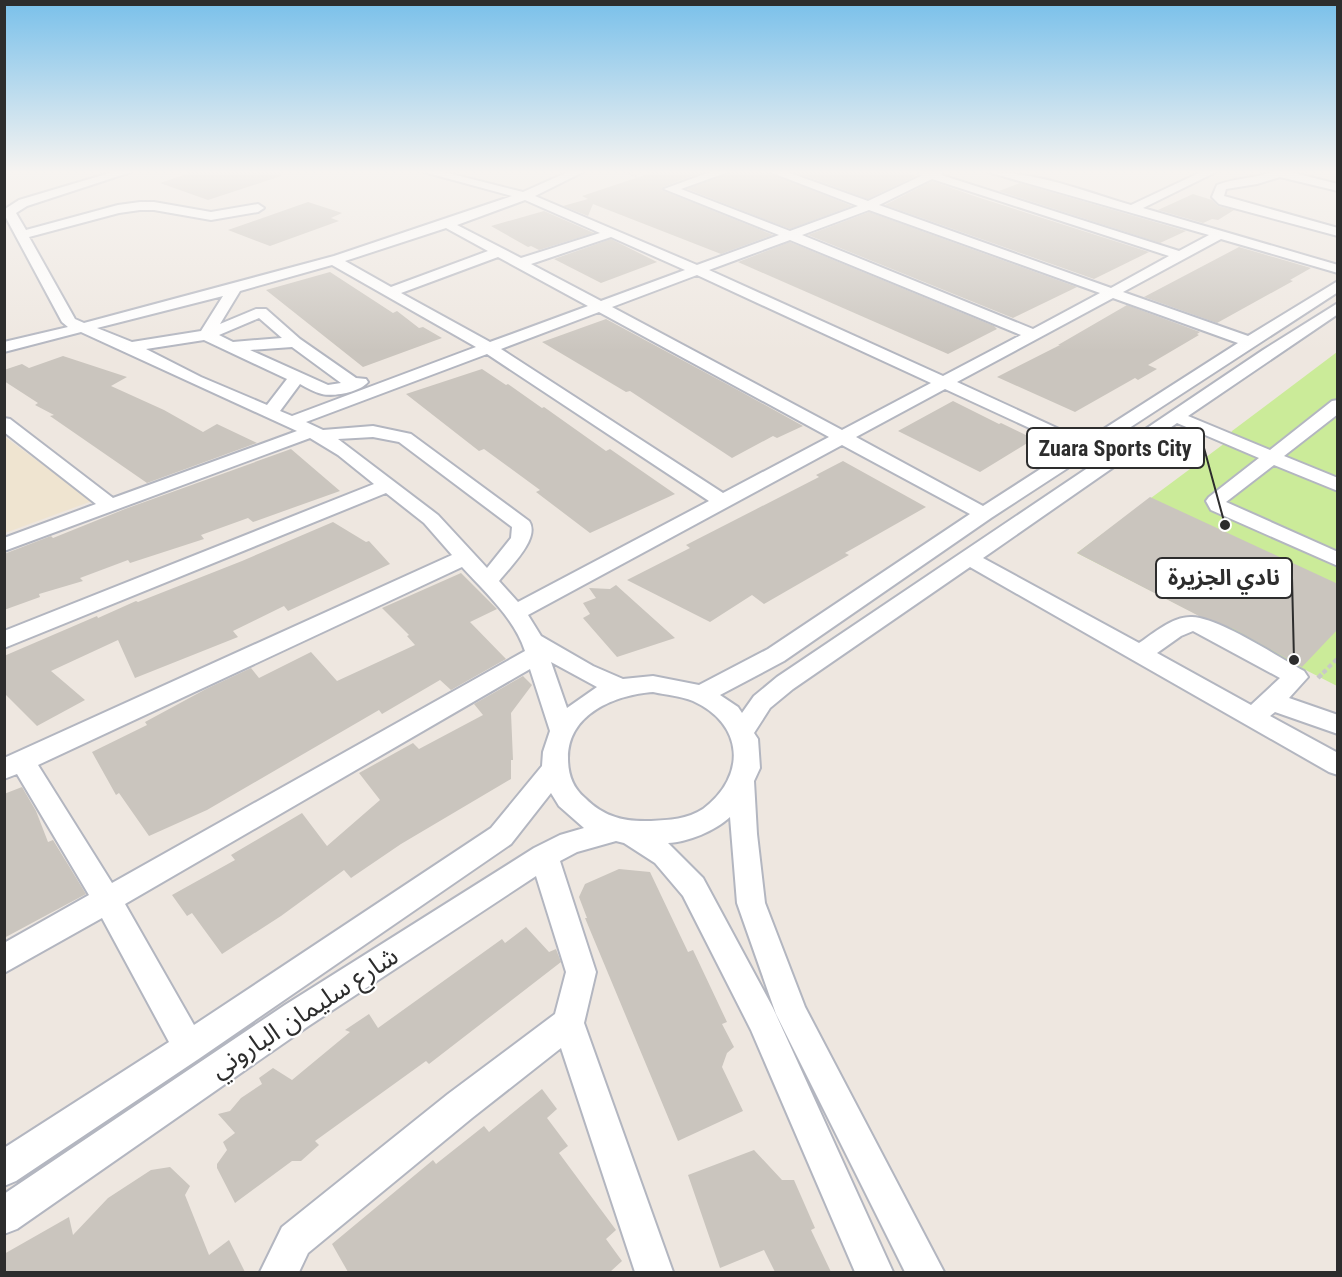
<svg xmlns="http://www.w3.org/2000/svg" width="1342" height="1277" font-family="'Roboto Condensed','Noto Sans Arabic',sans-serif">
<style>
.education{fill:#efe4d0}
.pitch{fill:#cbeb99}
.building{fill:#cac5be}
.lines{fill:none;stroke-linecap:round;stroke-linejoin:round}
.minor-casing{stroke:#b3b6c0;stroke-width:4}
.path-far2{stroke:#c8c8c8;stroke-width:2;stroke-dasharray:2 1.5;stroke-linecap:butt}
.path-far1{stroke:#c8c8c8;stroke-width:4;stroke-dasharray:4.5 3;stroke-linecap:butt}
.path{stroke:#c8c8c8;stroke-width:4.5;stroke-dasharray:5 4;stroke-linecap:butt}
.minor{fill:#fff;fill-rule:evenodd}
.labels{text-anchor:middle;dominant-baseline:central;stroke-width:4.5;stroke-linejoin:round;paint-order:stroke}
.near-street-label{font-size:26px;fill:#2d2d2d;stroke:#fff}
.leader{fill:none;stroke:#2d2d2d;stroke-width:2}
.callout-dot{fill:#2d2d2d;stroke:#fff;stroke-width:2}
.callout{fill:#fff;stroke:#2d2d2d;stroke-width:2}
.callout-label{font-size:22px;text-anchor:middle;font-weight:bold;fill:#2d2d2d}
</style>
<rect width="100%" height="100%" fill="#eee7e0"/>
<path class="education" d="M5,437l87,64 -87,32z"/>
<path class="pitch" d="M1337,352v334l-260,-133 148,-110 7,-12z"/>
<g class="building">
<path d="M193,172h87l1,4 -73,24 -48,-17z"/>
<path d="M654,172h48l-39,15 -1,3 111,45 -52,19 -128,-50 -5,12 -25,-10 25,-7 -6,-3z"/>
<path d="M730,172h38l84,34 -62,23 -103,-40z"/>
<path d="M795,172h111l10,4 -48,23z"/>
<path d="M932,181l42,15 175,56 -55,27 -209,-74z"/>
<path d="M1020,183l166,48 -26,12 -161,-52z"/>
<path d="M1193,194l19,6 6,6 16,4 -16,10 -6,-1 -9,4 -45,-13z"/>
<path d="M308,202l34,11 -11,5 8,3 -69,25 -42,-16z"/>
<path d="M544,211l50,22 -55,17 -8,-4 -3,1 -37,-21z"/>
<path d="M869,212l208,75 -64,31 -205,-83z"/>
<path d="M611,239l46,23 -56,21 -47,-24z"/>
<path d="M790,242l204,84 3,3 -49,25 -210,-92z"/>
<path d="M1239,247l72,21 -21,12 3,1 -76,42 -73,-26z"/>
<path d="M330,272l63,41 4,-2 22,17 4,-1 19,11 -79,29 -97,-77z"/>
<path d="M1127,305l73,27 -3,2 2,1 -51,30 9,4 -19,11 -3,-2 -60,34 -78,-35 63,-32h-2z"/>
<path d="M606,319l130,70 67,37 -26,12 -4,-2 -41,22 -102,-67 -4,1 -84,-50z"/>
<path d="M63,356l64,21 -16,9 53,24 39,22 14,-8 40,19 -110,40 -97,-67 4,-1 -19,-10 3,-2 -34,-22v-11l18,-6 7,4z"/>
<path d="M482,369l24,16 2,-1 34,24 2,-1 62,44 4,-2 65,45 -85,39 -54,-41 4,-2 -56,-41 -5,2 -73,-57z"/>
<path d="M953,401l46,23 2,-1 33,16 -54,33 -82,-41z"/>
<path d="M291,449l49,42 -87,31 -5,-4 -47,17 3,4 -74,24 -2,-3 -48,18 3,3 -44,13 1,3 -36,13v-56l47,-18 2,2 72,-29z"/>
<path d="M843,461l83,46 -81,46 4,2 -85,49 -12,-9 -42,27 -83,-42 63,-32 -4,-3 133,-68 -3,-2z"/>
<path d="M1150,497l188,87v45l-36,38 -68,-38 -35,-13 -122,-63z"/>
<path d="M333,522l33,20 3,-1 21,23 -102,47 -4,-5 -51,25 5,6 -103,41 -17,-38 -67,31 34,29 -48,26 -33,-33v-37l93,-40 1,2 38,-17 2,1 104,-41z"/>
<path d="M461,573l36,36 -27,13 36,37 -55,31 -11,-10 -58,34 -3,-4 -172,100 -58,26 -30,-43 -3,2 -24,-43 55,-27 -2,-3 61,-33 45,-21 8,10 52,-26 26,29 78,-36 -8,-9 2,-1 -27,-27z"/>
<path d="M616,585l59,53 -58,19 -34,-39 7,-4 -7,-11 13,-5 -7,-10 21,1z"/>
<path d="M523,676l9,9 -21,28 2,47h-2v19l-110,65 -50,34 -7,-8 -63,46 -59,38 -30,-41 -5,3 -15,-21 63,-35 -4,-5 71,-42 25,33 53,-46 -21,-27 54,-30 6,6 64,-34 -9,-11z"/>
<path d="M22,787l14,24 12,31 5,-2 33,54 -82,44v-144z"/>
<path d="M619,869l31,3 38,80 5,-2 34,72 -5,2 12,23 -7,6 -5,14 21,44 -65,30 -93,-223h2l-8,-21 6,-13z"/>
<path d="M526,927l23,25 7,-3 5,13 -132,102 -3,-3 -111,80 4,4 -18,16h-9l-57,42 -18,-35v-4l10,-14 -4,-8 12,-9 -17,-19 12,-3 11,-13 21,-14 -3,-6 14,-10 19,12 58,-48 -5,-2 24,-16 9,14 124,-89 3,4z"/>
<path d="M542,1089l15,20 -10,9 21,28 -9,7 57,77 -10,9 16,22 -12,11h-262l-16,-28 101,-84 3,4 48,-38 5,6z"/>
<path d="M754,1150l28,30h12l21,48 -4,2 20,42h-56l-11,-22 -44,18 -32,-93z"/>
<path d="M170,1167l20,19 -5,9 24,60 20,-15 16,32h-241v-18l65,-37 4,18 35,-37 43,-28z"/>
</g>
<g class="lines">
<defs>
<g id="minor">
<path d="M113,172h18l-104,34 -11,7 10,17 92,-25 22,-3h14l57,10 47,-8 6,4 -6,4 -47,8 -57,-10h-14l-21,3 -90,24 46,82 9,4 250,-67 178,-60 -88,-24h20l79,20 45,-20h15l-48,24 162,69 82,-30 -115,-46 46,-17h18l-47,17 109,42 68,-25 -88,-34h17l81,29 53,-25 -3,-4h25l-2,3 238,76 30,-16 -221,-63c49,0 96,19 143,33l70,-33h15l-73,36 195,57v8l-117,-34 -98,53 125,44 90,-55v11l-347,226 -207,143 -64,34 18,12 4,6 12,-17 23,-19 486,-327 75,-47v11l-150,102 82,34 62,-49 6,-1v14l-54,42 54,22v13l-64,-26 -48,37 112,50v14l-127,-56 -5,-9 3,-4 50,-39 -82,-35 -194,135 156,85c15,-10 34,-27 53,-26 28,1 86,40 112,54l4,6 -19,21 49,17v19l-63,-22 -5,4 68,37v22l-9,-3 -359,-205 -177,122 -23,19 -16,25 4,6 2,29 -6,13 3,53 8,69 40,104 139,265h-39l-129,-258 -39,-111 -7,-86c-15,14 -42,25 -62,26l35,35 70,130 120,264h-38l-104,-242 -68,-134 -28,-33 -31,-20 -8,-2 -39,11 -17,9 36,111 -12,51 89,249h-38l-74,-224 -89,70 -164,135 -9,19h-39l22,-45 166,-133 107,-80 11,-42 -30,-96 -229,151 -290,202 -13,5v-40l281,-189 249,-157 26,-13 24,-7 -25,-22 -8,-13 -40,51 -311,214 -184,123 -12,5v-38l165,-106 -67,-124 -98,55v-30l85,-48 -72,-121 -13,5v-21l448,-203 -28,-32 -38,-30 -382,155v-17l370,-147 -36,-29 -28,-17 -306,113v-13l92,-34 -92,-72v-14l6,1 103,79 184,-67 -216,-99 -77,20v-10l64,-15 -6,-5 -58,-108 1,-5 14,-9zM932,179l237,77 -58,32 -232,-83zM525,200l75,33 -79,25 -64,-33zM869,210l231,83 -67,36 -231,-94zM446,228l42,23 -97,36 -46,-26zM611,237l74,33 -84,31 -70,-37zM790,240l231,95 -78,41 -234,-106zM498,257l90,49 -98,36 -89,-49zM332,265l144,82 -184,69 -12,-5 20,-27c7,4 14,8 22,10 12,3 38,-2 46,-12l-2,-3 -10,-1 -56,-39 -34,-30h-10l-36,15 20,-33zM697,275l234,108 -89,47 -230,-123zM223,296l-22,35 -69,11 -35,-14zM1113,298l125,45 -153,98 -128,-59zM599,312l230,125 -106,56 -222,-144zM259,318l23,20 -49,4 -14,-7zM204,340l83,39 -20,26 -66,-28 -55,-28zM292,347l49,36 -13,2 -78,-35zM487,354l222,147 -191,101 -19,-21c10,-13 42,-43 30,-60l-118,-87 -38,-8 -50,4 -17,-8zM945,389l128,59 -90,58 -127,-69zM373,437l26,5 113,85 -1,11 -24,30 -49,-53 -100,-76zM842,445l128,69 -202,135 -69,36 -46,-9 -30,3 -30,-13 -52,-30 -13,-21zM462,567c23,25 52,51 63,84l-413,232 -74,-118zM1193,631l87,47 -29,27 -94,-52 24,-17zM551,662l46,25 -30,21zM530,669l20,62 -7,21 -1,14 -51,62 -297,197 -69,-121zM653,692c13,3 28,4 40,9 51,23 54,75 10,108 -15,10 -34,11 -52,12 -27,1 -47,-4 -66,-23 -13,-11 -17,-24 -17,-40 0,-45 48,-63 85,-66z"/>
<path d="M1271,172h19l48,12v7l-58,-14 -23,7 -31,5 -2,7 114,32v8l-119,-32 -7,-7 5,-12c17,-7 36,-6 54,-13z"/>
</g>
</defs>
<use href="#minor" class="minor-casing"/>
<path class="path-far2" d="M625,172l31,12"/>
<path class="path-far1" d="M1323,673l15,-15"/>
<path class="path" d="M1318,678l7,-7"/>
<use href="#minor" class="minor"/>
</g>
<linearGradient id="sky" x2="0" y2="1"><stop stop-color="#79c0ea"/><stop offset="0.49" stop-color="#f7f4f1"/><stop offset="1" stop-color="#f7f4f1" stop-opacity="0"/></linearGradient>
<rect width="1342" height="351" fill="url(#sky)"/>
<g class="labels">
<g class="near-street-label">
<text transform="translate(304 1012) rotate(-33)">شارع سليمان الباروني</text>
</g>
</g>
<path class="leader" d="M1225 525L1204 448M1294 660L1292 578"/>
<g class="callout-dot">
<circle cx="1225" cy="525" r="6"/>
<circle cx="1294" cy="660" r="6"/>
</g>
<g class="callout">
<rect x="1027" y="428" width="177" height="40" rx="6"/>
<rect x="1156" y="558" width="136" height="40" rx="6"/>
</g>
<g class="callout-label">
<text x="1115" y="456">Zuara Sports City</text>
<text x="1224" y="585">نادي الجزيرة</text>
</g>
<rect width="1342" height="1277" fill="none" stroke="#2d2d2d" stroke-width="12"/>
</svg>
